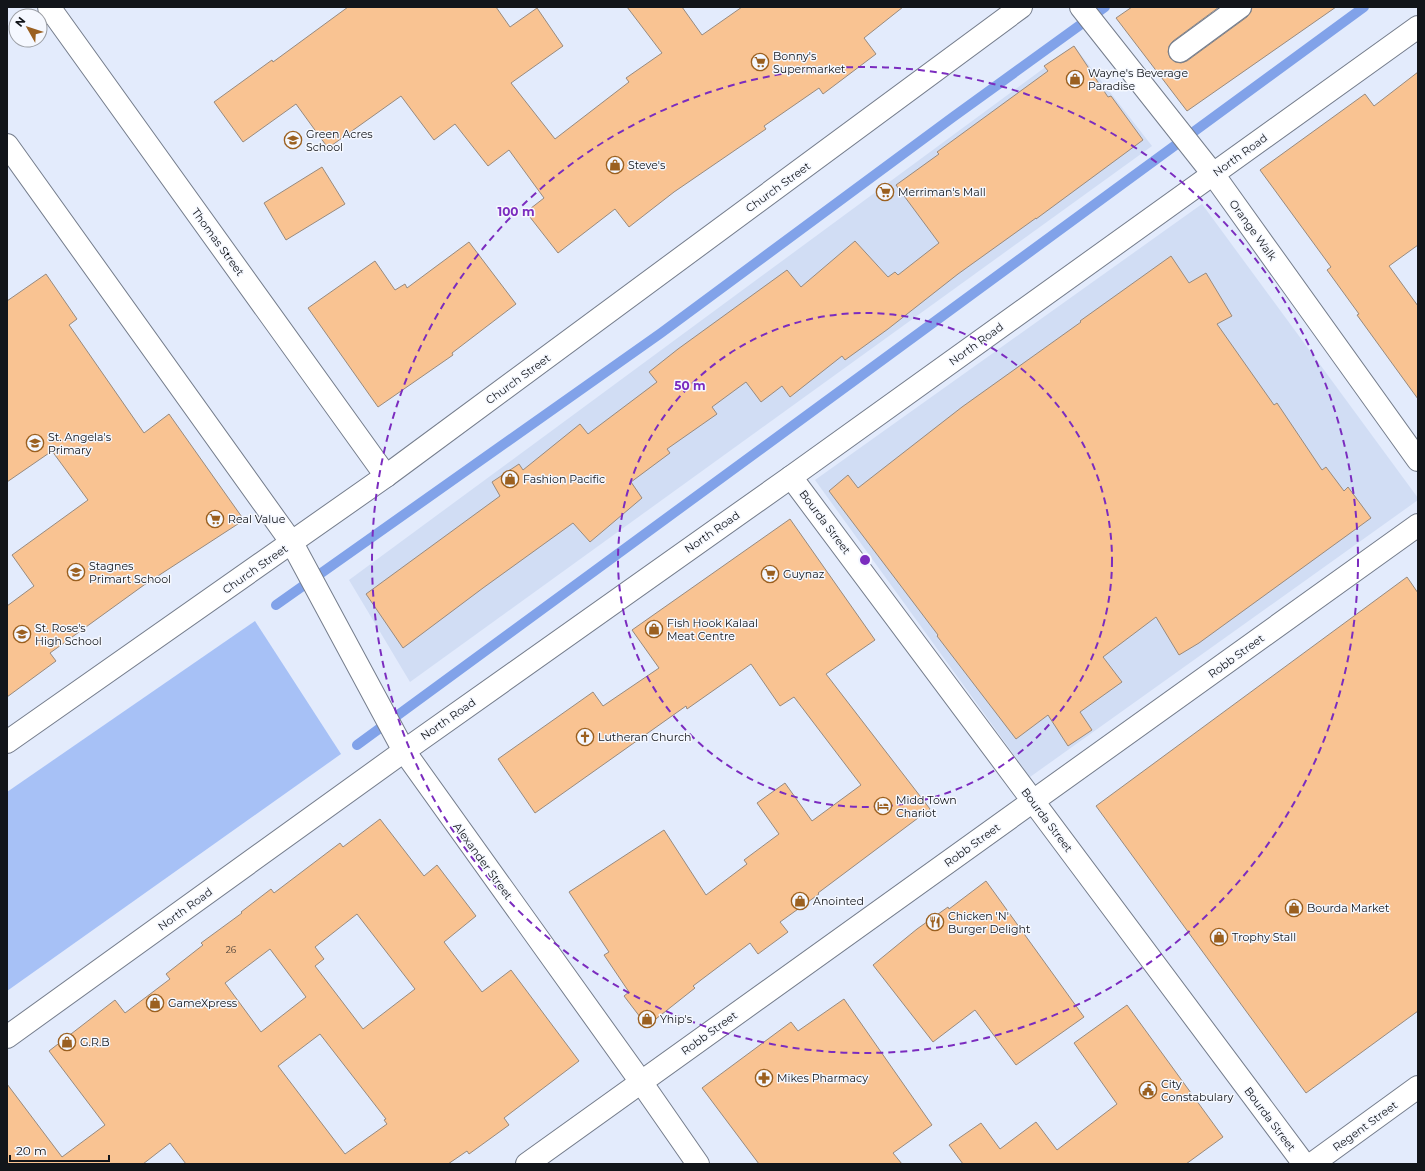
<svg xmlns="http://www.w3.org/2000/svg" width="1425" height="1171" font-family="Montserrat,sans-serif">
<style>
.built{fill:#d1ddf4}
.green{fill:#a7c1f6}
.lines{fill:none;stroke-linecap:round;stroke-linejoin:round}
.stream{stroke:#81a2e9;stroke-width:10}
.building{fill:#f9c392;stroke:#988a7e;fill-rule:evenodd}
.minor-casing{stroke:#757d8c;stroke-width:24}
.major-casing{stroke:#757d8c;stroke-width:24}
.minor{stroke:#fff;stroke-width:22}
.major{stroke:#fff;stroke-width:22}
.ring{fill:none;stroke:#7b2cbf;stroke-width:2;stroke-dasharray:7 5}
.labels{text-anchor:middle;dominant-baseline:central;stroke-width:3;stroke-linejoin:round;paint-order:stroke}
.number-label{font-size:9px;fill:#4c4038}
.poi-label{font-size:11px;fill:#12151a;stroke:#f5f8ff;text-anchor:start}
.street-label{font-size:11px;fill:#12151a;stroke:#f5f8ff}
.centre{fill:#7b2cbf;stroke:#f5f8ff;stroke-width:2}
.ring-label{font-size:12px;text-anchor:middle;font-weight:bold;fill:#7b2cbf;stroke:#f5f8ff;stroke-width:3;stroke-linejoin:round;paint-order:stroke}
</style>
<rect width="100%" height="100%" fill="#e3ebfc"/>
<g class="built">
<path d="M1074,46l78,100 -742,536 -61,-102z"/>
<path d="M1202,204l216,294v2l-388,277 -215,-297z"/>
</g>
<path class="green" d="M255,621l86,133 -334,237v-199z"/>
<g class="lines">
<g class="stream">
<path d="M276,605l385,-272 292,-216 152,-110"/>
<path d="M357,745l1007,-738"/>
</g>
</g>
<g class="building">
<path d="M348,7h148l14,20 27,-19 26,38 -52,37 44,56 74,-57 -3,-4 36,-25 -35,-46h55l20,28 40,-28h161l-39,31 12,16 -53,40 -4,-6 -55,38 2,3 -92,63 -45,35 -14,-18 -57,44 -32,-41 18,-14 -35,-48 -21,16 -33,-42 -21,16 -33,-44 -73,52 -32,-44 -53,38 -29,-40 58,-42 1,2z"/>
<path d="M1132,7h87l-46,34 -4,5 -1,6 2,6 5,4 6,1 6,-2 60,-44 4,-5 1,-5h84l-149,104 -71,-93z"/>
<path d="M1074,46l34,51 3,-1 32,44 -107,79v-1l-78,56 -70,55 -43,31 -3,-4 -52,41 -8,-11 -21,16 -15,-20 -34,25 5,7 -50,35 3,4 -39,29 11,16 -52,44 -17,-19 -90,65 -80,60 -37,-54 134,-98 -8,-14 27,-18 4,6 57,-46 8,10 69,-52 -8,-10 29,-23 109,-79 14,17 54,-46 33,36 7,-5 3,3 41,-32 -43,-58 43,-31 -2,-2 111,-81 -4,-5z"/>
<path d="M1418,72v173l-29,21 29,40v93l-61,-84 2,-1 -32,-44 4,-3 -71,-97 105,-76 9,12z"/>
<path d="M322,167l23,37 -59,36 -22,-37z"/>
<path d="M469,242l47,62 -64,49 1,2 -75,52 -70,-99 67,-47 20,29 10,-6 2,4z"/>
<path d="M1171,256l18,27 17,-10 26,43 -15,8 57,81 3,-2 45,67 4,-3 18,24 4,-4 23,31 -172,125 -20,12 -23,-38 -53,40 19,25 -42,30 12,18 -24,16 -20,-31 -32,24 -79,-103 1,-1 -109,-144 19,-16 10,13 104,-81 119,-85 -1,-1z"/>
<path d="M46,274l31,45 -8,6 75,108 25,-19 75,106 -100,65 -94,68 6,8 -49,36v-91l27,-20 -22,-31 76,-55 -36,-49 -45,31v-181z"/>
<path d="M790,519l85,121 -49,34 104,135 -112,84 1,1 -39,28 8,10 -30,22 -8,-11 -57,43 2,2 -48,38 -23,-30 5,-4 -25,-37 5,-3 -40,-60 95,-62 42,65 41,-31 -3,-4 35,-26 -22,-31 28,-20 27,38 49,-36 -67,-88 -14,9 -29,-42 -64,45 -1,-3 -151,107 -37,-54 95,-67 10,14 56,-38 -27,-38z"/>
<path d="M1407,577l11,16v418l-112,82 -210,-287z"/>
<path d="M380,819l44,57 13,-11 39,51 -32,26 38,50 29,-22 68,91 -75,57 5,7 -40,29 -2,-3 -19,13h-262l-16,-21 -27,21h-136v-80l55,73 43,-32 -56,-74 66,-51 10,13 45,-34 -4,-5 37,-29 -2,-2 41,-30 -1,-1 30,-23 3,4 66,-50 3,4zM357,914l58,75 -52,40 -48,-63 9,-7 -9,-12zM270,949l36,48 -45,35 -36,-49zM320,1034l66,85 -2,1 3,4 -42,30 -67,-88z"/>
<path d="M986,881l98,136 -68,48 -41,-55 -42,32 -60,-77 44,-36 31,-22 1,2z"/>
<path d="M844,999l88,126 -39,28 9,11h-143l-57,-76 89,-66 7,9z"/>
<path d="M1127,1005l96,132 -37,27h-223l-14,-19 32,-22 19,26 36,-27 21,28 60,-46 -43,-61z"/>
</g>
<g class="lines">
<defs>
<g id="minor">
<path d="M49,7l337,469"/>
<path d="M1081,7l132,167 205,286"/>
<path d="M1180,51l60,-44"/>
<path d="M7,145l285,398 112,208 237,331 57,82"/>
<path d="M791,477l513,687"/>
<path d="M7,742l379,-266 635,-469"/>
<path d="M7,1037l397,-286 387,-274 627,-450"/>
<path d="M527,1164l891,-639"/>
</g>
<path id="major" d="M1312,1164l106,-77"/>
</defs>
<use href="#minor" class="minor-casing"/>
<use href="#major" class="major-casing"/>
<use href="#minor" class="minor"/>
<use href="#major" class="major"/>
</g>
<g class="ring">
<circle cx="865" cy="560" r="247"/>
<circle cx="865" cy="560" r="493"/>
</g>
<defs>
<symbol id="supermarket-ring" viewBox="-11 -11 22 22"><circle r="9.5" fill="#f5f8ff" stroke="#9b6020" stroke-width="1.5"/><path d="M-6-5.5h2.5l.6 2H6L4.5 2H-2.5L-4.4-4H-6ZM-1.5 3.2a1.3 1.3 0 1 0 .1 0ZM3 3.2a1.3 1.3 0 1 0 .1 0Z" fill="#9b6020"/></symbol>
<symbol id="shop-ring" viewBox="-11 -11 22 22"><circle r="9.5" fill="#f5f8ff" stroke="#9b6020" stroke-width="1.5"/><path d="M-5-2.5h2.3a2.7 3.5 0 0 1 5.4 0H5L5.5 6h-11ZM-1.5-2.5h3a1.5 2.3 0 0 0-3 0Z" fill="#9b6020"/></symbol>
<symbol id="school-ring" viewBox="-11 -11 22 22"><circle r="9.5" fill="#f5f8ff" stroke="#9b6020" stroke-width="1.5"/><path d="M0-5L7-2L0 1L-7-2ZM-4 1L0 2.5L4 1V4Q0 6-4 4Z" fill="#9b6020"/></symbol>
<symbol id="church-ring" viewBox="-11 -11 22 22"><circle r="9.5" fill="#f5f8ff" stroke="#9b6020" stroke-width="1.5"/><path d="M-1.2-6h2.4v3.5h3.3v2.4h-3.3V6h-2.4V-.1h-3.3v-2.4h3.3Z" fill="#9b6020"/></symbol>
<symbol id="hotel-ring" viewBox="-11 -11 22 22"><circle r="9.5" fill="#f5f8ff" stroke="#9b6020" stroke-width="1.5"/><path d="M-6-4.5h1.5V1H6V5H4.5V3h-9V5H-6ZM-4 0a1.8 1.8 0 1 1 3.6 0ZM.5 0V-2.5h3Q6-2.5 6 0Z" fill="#9b6020"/></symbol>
<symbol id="restaurant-ring" viewBox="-11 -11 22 22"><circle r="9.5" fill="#f5f8ff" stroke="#9b6020" stroke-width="1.5"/><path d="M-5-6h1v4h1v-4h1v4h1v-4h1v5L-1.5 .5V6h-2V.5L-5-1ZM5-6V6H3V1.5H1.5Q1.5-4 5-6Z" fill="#9b6020"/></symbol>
<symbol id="pharmacy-ring" viewBox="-11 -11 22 22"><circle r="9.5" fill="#f5f8ff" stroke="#9b6020" stroke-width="1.5"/><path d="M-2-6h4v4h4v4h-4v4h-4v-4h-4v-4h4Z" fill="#9b6020"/></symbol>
<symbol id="civic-ring" viewBox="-11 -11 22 22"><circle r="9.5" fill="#f5f8ff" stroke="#9b6020" stroke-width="1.5"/><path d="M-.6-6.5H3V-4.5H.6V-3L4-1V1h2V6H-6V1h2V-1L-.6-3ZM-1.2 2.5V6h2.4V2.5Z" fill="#9b6020"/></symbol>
</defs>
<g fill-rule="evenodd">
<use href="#supermarket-ring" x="750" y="52" width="20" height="20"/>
<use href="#shop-ring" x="1065" y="69" width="20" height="20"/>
<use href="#school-ring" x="283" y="130" width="20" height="20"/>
<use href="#shop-ring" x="605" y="155" width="20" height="20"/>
<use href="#supermarket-ring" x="875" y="182" width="20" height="20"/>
<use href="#school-ring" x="25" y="433" width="20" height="20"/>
<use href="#shop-ring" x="500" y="469" width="20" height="20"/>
<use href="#supermarket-ring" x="205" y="509" width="20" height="20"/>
<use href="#school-ring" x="66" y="562" width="20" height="20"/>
<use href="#supermarket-ring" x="760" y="564" width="20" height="20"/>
<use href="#shop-ring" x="644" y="619" width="20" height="20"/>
<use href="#school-ring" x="12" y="624" width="20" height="20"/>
<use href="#church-ring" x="575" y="727" width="20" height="20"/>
<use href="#hotel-ring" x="873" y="796" width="20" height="20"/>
<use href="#shop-ring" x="790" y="891" width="20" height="20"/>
<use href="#shop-ring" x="1284" y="898" width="20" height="20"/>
<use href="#restaurant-ring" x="925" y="912" width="20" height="20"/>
<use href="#shop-ring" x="1209" y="927" width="20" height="20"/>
<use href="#shop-ring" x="145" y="993" width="20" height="20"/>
<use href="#shop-ring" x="637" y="1009" width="20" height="20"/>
<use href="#shop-ring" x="57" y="1032" width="20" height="20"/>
<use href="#pharmacy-ring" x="754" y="1068" width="20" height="20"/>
<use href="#civic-ring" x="1138" y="1080" width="20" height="20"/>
</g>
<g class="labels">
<g class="number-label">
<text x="231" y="949">26</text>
</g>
<g class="poi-label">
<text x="773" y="56">Bonny's<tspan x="773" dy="13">Supermarket</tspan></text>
<text x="1088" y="73">Wayne's Beverage<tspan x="1088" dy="13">Paradise</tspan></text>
<text x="306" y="134">Green Acres<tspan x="306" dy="13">School</tspan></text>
<text x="628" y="165">Steve's</text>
<text x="898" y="192">Merriman's Mall</text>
<text x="48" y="437">St. Angela's<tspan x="48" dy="13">Primary</tspan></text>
<text x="523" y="479">Fashion Pacific</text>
<text x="228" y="519">Real Value</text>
<text x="89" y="566">Stagnes<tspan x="89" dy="13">Primart School</tspan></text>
<text x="783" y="574">Guynaz</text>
<text x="667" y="623">Fish Hook Kalaal<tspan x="667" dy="13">Meat Centre</tspan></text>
<text x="35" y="628">St. Rose's<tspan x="35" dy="13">High School</tspan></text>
<text x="598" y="737">Lutheran Church</text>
<text x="896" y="800">Midd Town<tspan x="896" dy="13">Chariot</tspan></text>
<text x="813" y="901">Anointed</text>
<text x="1307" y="908">Bourda Market</text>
<text x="948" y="916">Chicken 'N'<tspan x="948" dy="13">Burger Delight</tspan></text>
<text x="1232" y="937">Trophy Stall</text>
<text x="168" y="1003">GameXpress</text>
<text x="660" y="1019">Yhip's</text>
<text x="80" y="1042">G.R.B</text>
<text x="777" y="1078">Mikes Pharmacy</text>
<text x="1161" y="1084">City<tspan x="1161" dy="13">Constabulary</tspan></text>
</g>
<g class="street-label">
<text transform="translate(1240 155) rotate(-36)">North Road</text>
<text transform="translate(778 187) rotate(-36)">Church Street</text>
<text transform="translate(1253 230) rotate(54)">Orange Walk</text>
<text transform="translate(218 242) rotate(54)">Thomas Street</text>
<text transform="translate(976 344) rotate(-36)">North Road</text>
<text transform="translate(518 379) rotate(-36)">Church Street</text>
<text transform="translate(825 522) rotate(53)">Bourda Street</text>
<text transform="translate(712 532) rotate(-35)">North Road</text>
<text transform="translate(255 569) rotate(-35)">Church Street</text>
<text transform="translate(1236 656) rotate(-36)">Robb Street</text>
<text transform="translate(448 719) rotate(-35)">North Road</text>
<text transform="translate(1047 820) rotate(53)">Bourda Street</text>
<text transform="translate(972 845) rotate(-36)">Robb Street</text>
<text transform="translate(483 861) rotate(54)">Alexander Street</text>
<text transform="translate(185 909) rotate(-36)">North Road</text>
<text transform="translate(709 1033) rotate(-36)">Robb Street</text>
<text transform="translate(1270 1119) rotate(53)">Bourda Street</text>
<text transform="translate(1365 1126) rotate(-36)">Regent Street</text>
</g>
</g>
<circle cx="865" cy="560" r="6" class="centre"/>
<g class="ring-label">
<text x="516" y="216">100 m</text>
<text x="690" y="390">50 m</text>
</g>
<rect width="1425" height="1171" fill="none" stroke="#12151a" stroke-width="16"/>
<g transform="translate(28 28) rotate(309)"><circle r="19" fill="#f5f8ff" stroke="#9a9da3"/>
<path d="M0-3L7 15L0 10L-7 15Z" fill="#9b6020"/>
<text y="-6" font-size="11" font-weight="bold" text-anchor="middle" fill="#12151a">N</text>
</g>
<path d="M10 1155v6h99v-6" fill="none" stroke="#12151a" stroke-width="2"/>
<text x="16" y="1155" font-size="12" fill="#12151a" stroke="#f5f8ff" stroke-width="3" paint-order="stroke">20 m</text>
</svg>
